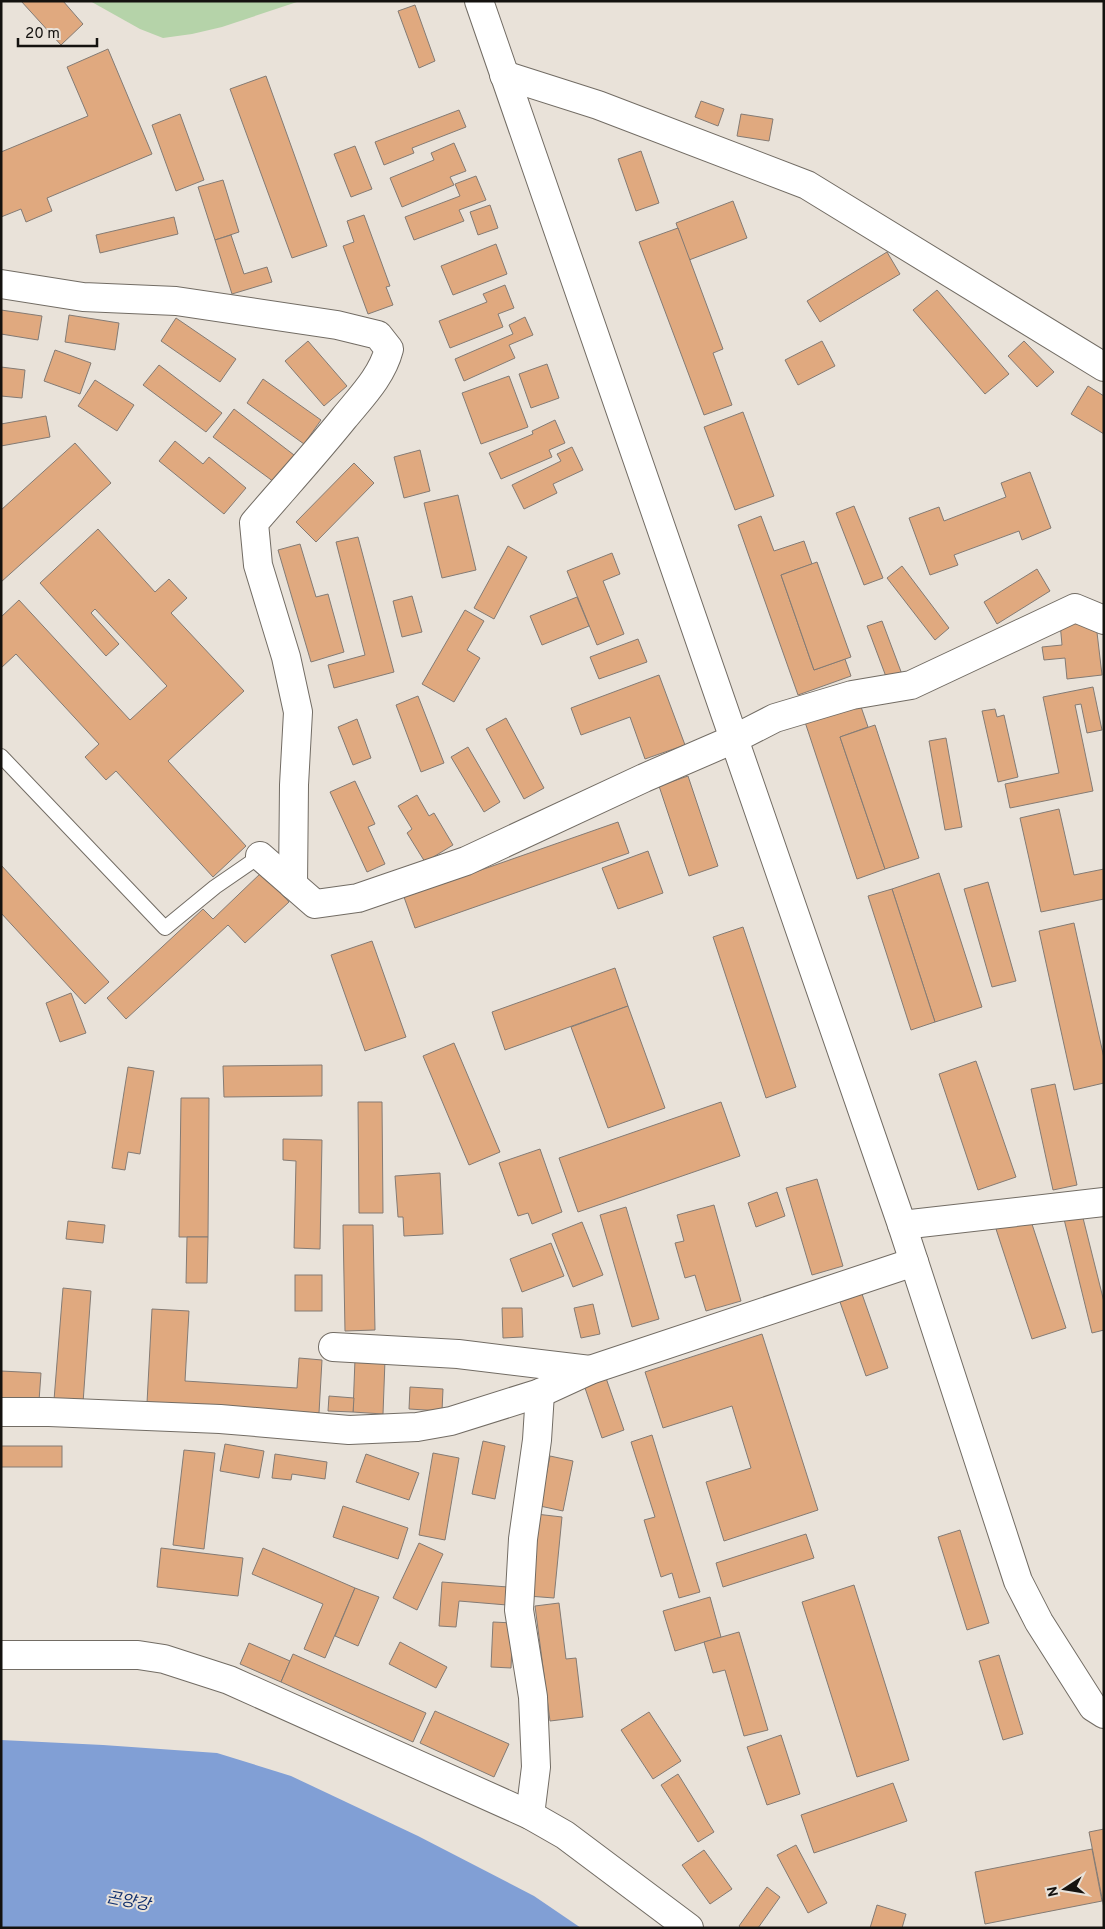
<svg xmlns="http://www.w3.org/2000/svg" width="1105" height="1929" font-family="Overpass,'Noto Sans KR',sans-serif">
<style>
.green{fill:#b5d3a9}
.water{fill:#819fd5}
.building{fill:#e0a97f;stroke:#847b74}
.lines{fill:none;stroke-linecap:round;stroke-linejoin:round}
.lane-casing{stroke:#726c64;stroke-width:16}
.street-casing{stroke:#726c64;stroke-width:30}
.secondary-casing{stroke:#726c64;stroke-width:30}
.lane{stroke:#fff;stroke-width:14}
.street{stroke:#fff;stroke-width:28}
.secondary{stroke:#fff;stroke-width:28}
.labels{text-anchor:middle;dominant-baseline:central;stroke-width:4;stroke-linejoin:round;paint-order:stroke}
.water-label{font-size:16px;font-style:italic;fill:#0e2e6d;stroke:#e9e2d9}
</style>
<rect width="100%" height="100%" fill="#e9e2d9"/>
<path class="green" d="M90,1h210l-78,26 -30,7 -29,4 -23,-9z"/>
<path class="water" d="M1,1740l102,5 114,8 74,23 127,60 116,60 47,32h-580z"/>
<g class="building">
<path d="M21,1h42l20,23 -22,21z"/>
<path d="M415,5l20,56 -16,7 -21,-57z"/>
<path d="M108,49l44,105 -105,44 5,13 -26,11 -5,-13 -20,8v-65l87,-36 -21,-49z"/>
<path d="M266,76l61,170 -35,12 -62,-169z"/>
<path d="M701,101l23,8 -6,17 -23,-9z"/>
<path d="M459,110l7,17 -54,21 2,5 -30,12 -9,-23z"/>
<path d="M180,114l24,66 -28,11 -24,-66z"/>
<path d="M741,114l32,5 -4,22 -32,-5z"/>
<path d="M454,143l12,28 -16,6 4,8 -52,22 -12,-29 44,-18 -3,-7z"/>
<path d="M355,146l17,43 -21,8 -17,-43z"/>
<path d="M641,151l18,52 -23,8 -18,-52z"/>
<path d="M476,176l10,24 -27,10 5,11 -50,19 -9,-23 55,-21 -5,-12z"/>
<path d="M223,180l16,52 -24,8 -17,-53z"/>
<path d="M733,201l14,37 -58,22 -13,-37z"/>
<path d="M490,205l8,23 -20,7 -8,-23z"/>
<path d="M364,215l26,71 -4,1 7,18 -25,9 -25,-68 11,-4 -7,-21z"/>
<path d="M174,217l4,17 -78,19 -4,-18z"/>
<path d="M678,228l45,121 -10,4 19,52 -28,10 -65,-173z"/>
<path d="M231,235l13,39 23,-7 5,15 -40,12 -17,-54z"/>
<path d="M496,244l11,30 -54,21 -12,-29z"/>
<path d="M887,252l13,22 -80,48 -13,-21z"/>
<path d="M505,285l9,23 -16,6 5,13 -53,21 -11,-27 48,-19 -4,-8z"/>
<path d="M937,290l72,84 -24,20 -72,-84z"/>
<path d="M1,310l41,6 -4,24 -37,-6z"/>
<path d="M69,315l50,8 -4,27 -50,-8z"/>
<path d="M525,317l8,18 -24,10 6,13 -51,23 -9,-22 58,-25 -4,-9z"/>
<path d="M176,318l60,41 -16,23 -59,-41z"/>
<path d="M308,341l39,45 -23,20 -39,-45z"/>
<path d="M822,341l13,25 -37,19 -13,-25z"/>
<path d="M1024,341l30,31 -17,15 -29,-31z"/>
<path d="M55,350l36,13 -11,31 -36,-13z"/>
<path d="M547,364l12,34 -28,10 -12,-34z"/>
<path d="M159,365l63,48 -16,19 -63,-47z"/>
<path d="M1,367l24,3 -3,28 -21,-2z"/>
<path d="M509,376l19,51 -47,17 -19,-51z"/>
<path d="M263,379l58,41 -17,24 -57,-41z"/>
<path d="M95,380l39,25 -17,26 -39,-25z"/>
<path d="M1088,386l16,10v38l-33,-20z"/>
<path d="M234,409l60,46 -20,27 -61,-45z"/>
<path d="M743,412l31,84 -39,14 -31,-83z"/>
<path d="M46,416l4,21 -49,9v-22z"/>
<path d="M555,420l10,23 -16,7 3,7 -51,22 -12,-26 44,-19 -1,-3z"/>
<path d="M175,441l28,23 6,-7 37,31 -22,26 -65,-53z"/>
<path d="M75,443l36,40 -110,99v-72z"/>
<path d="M572,447l11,23 -30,14 4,9 -33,16 -12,-24 49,-24 -4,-7z"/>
<path d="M420,450l10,41 -26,7 -10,-41z"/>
<path d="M354,463l20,20 -58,59 -20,-20z"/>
<path d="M1030,472l21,56 -29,12 -3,-9 -65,24 4,10 -28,10 -21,-57 30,-11 5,14 62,-24 -5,-14z"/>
<path d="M458,495l18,75 -34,8 -18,-75z"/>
<path d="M854,506l29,72 -19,7 -28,-72z"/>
<path d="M761,516l13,35 30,-10 8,23 -31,11 33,95 31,-11 6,17 -53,19 -60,-170z"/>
<path d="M98,529l57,63 14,-13 18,19 -16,15 73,78 -76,70 78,85 -33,31 -97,-106 -10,9 -21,-23 14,-13 -83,-90 -15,14v-51l18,-17 111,120 37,-34 -72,-77 -4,4 28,31 -13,12 -66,-73z"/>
<path d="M358,537l36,135 -60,16 -6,-23 37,-10 -29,-113z"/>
<path d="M300,544l16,53 12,-3 16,58 -33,10 -33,-112z"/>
<path d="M508,546l19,11 -33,62 -20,-11z"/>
<path d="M612,553l8,21 -17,7 21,53 -27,11 -30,-74z"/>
<path d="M817,562l34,95 -37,13 -33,-95z"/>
<path d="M902,566l47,62 -14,12 -48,-62z"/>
<path d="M1037,569l13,22 -53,33 -13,-22z"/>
<path d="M412,596l10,36 -20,5 -9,-36z"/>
<path d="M577,597l12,29 -47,19 -12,-29z"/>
<path d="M465,610l19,11 -17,29 13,8 -26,44 -32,-18z"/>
<path d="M1084,620l12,4 6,51 -35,4 -2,-21 -21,2 -2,-13 20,-2 -2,-22z"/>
<path d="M882,621l21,56 -15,5 -21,-56z"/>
<path d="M638,639l9,23 -48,17 -9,-22z"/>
<path d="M659,675l26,70 -40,14 -15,-42 -49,18 -10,-27z"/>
<path d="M1093,687l9,43 -15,3 -6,-29 -6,1 18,86 -83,17 -5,-24 54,-11 -16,-76z"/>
<path d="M418,696l26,67 -23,9 -25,-67z"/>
<path d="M859,701l9,26 -28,10 45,132 -28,10 -53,-160z"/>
<path d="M995,709l2,8 7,-2 14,62 -20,5 -16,-71z"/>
<path d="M506,718l38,70 -20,11 -38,-70z"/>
<path d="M357,719l14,39 -18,7 -15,-38z"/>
<path d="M875,725l44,133 -34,11 -45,-132z"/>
<path d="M946,738l16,89 -17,3 -16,-89z"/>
<path d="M468,747l32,55 -16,10 -33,-55z"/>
<path d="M688,776l30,90 -29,10 -30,-90z"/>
<path d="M355,781l20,43 -7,3 17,37 -18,8 -37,-80z"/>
<path d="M417,795l12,21 5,-3 19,32 -28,17 -18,-29 5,-4 -14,-23z"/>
<path d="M1059,809l15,66 30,-6v30l-63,13 -21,-94z"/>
<path d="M618,822l11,31 -214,75 -11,-31z"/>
<path d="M648,851l15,42 -45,16 -16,-41z"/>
<path d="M1,865l108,117 -24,22 -84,-91z"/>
<path d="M262,872l27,30 -44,41 -17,-18 -102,94 -19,-21 96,-89 10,10z"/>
<path d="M939,873l43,134 -47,15 -43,-133z"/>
<path d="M988,882l28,99 -24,6 -28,-98z"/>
<path d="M892,889l43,133 -24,8 -43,-134z"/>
<path d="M1074,923l30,135v25l-30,7 -35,-159z"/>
<path d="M743,927l53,160 -30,11 -53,-161z"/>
<path d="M372,941l34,96 -41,14 -34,-96z"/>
<path d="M615,968l13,38 -123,44 -13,-38z"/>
<path d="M71,993l15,40 -26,9 -14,-39z"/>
<path d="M628,1006l37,102 -57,20 -37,-101z"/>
<path d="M454,1043l46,109 -31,13 -46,-109z"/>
<path d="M976,1061l40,116 -38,13 -39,-116z"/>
<path d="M322,1065v31l-98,1 -1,-31z"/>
<path d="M128,1067l26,4 -14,83 -12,-2 -3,18 -13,-2z"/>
<path d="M1055,1084l22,101 -24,5 -22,-101z"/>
<path d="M181,1098h28l-1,139h-29z"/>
<path d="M358,1102h24l1,111h-24z"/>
<path d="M721,1102l19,54 -162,56 -19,-54z"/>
<path d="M283,1139l39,1 -2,109 -26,-1 2,-87 -13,-1z"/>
<path d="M540,1149l22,63 -30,12 -4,-11 -10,3 -19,-53z"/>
<path d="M440,1173l3,61 -39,2 -1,-19h-5l-3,-41z"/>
<path d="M817,1179l26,87 -31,9 -26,-87z"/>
<path d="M777,1192l8,24 -29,11 -8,-24z"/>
<path d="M714,1205l27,96 -35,10 -11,-36 -10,3 -10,-35 9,-2 -7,-26z"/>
<path d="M626,1207l33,112 -27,8 -32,-112z"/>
<path d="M1081,1210l23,92v28l-12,3 -29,-118z"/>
<path d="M1030,1218l36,110 -34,11 -36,-110z"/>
<path d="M68,1221l37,4 -2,18 -37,-4z"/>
<path d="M582,1222l21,53 -30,12 -21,-53z"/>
<path d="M343,1225h30l2,105 -30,1z"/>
<path d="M187,1237h21l-1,46h-21z"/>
<path d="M551,1243l13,33 -42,16 -12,-33z"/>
<rect x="295" y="1275" width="27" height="36"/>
<path d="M63,1288l28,3 -8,112 -29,-3z"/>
<path d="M862,1294l26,74 -22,8 -26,-74z"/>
<path d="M593,1304l7,30 -19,4 -7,-30z"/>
<path d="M502,1308h20l1,29 -20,1z"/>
<path d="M152,1309l37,2 -4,70 112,7 2,-30 23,2 -3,53 -172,-10z"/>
<path d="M762,1334l56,176 -94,31 -18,-59 45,-14 -19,-62 -69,22 -18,-56z"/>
<path d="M355,1359l30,1 -2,54 -30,-2z"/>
<path d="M1,1371l40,2 -2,28 -38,-2z"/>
<path d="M606,1378l18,52 -22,8 -18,-53z"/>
<path d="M410,1387l33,2 -1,22 -33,-2z"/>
<path d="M329,1396l25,2 -1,14 -25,-1z"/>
<path d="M652,1435l48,157 -21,6 -7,-25 -11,4 -17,-57 11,-3 -24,-75z"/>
<path d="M483,1441l22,5 -10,53 -23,-5z"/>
<path d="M225,1444l39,7 -5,27 -39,-7z"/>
<rect x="1" y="1446" width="61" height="21"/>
<path d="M184,1450l31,3 -11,96 -31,-4z"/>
<path d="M433,1453l26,5 -14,82 -26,-5z"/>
<path d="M275,1454l52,8 -2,17 -33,-5 -1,6 -19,-2z"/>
<path d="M366,1454l53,19 -10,27 -53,-18z"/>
<path d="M550,1456l23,5 -10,50 -23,-5z"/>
<path d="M343,1506l65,22 -10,31 -65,-22z"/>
<path d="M536,1514l26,3 -8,81 -26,-2z"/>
<path d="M960,1530l29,93 -22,7 -29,-93z"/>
<path d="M806,1534l8,24 -91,29 -7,-24z"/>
<path d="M419,1543l24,11 -26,56 -24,-12z"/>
<path d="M161,1548l82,10 -5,38 -81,-9z"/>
<path d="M263,1548l92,40 -30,70 -21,-9 19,-45 -71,-30z"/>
<path d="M442,1582l66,5 -1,18 -48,-4 -3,26 -17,-1z"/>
<path d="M854,1585l55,175 -52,17 -55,-175z"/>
<path d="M355,1588l24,9 -21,49 -23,-10z"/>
<path d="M710,1597l11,40 -46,14 -12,-40z"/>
<path d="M559,1603l7,56 10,-1 7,59 -33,4 -15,-115z"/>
<path d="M493,1622l20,1 -2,45 -20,-1z"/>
<path d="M739,1632l29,98 -24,6 -19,-66 -12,3 -9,-31z"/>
<path d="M400,1642l47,25 -11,21 -47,-24z"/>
<path d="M249,1643l41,18 -9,21 -41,-18z"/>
<path d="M293,1654l133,59 -13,29 -132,-60z"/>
<path d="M999,1655l24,79 -20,6 -24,-79z"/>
<path d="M435,1711l74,33 -15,33 -74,-34z"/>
<path d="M649,1712l32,49 -28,18 -32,-49z"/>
<path d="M781,1735l19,59 -33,11 -20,-58z"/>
<path d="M678,1774l36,58 -16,10 -37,-57z"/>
<path d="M893,1783l14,38 -93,32 -13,-38z"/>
<path d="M1104,1829v79l-15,-76z"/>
<path d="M796,1845l31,58 -19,10 -31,-58z"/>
<path d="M1092,1849l10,52 -117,23 -10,-52z"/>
<path d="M704,1850l28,39 -22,15 -28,-39z"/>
<path d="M767,1887l13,10 -22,31h-17l-2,-2z"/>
<path d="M877,1905l29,9 -4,14h-32z"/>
</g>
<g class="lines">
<defs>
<path id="lane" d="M1,756l164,172 50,-41 45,-31"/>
<g id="street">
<path d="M504,75l94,30 209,80 297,182"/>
<path d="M1,284l82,13 93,4 161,24 41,10 11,14c-7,27 -27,47 -45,69 -29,36 -60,70 -90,105l4,42 28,92 12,55 -4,73 -1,100"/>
<path d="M260,856l55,48 43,-6 108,-37 178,-83 90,-39 41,-21 77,-23 59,-10 164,-77 29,12"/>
<path d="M902,1225l202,-23"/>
<path d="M333,1347l125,7 132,16"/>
<path d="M1,1412h48l171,7 129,11 68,-3 34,-6 89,-28 50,-23 324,-108"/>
<path d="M1,1655h137l26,4 65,21 301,135 35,20 124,93"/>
<path d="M530,1815l6,-48 -3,-70 -14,-87 4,-71 14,-99 3,-47"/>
</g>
<path id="secondary" d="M479,1l423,1224 116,356 21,41 54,85 11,7"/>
</defs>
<use href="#lane" class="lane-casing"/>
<use href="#street" class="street-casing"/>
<use href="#secondary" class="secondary-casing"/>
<use href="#lane" class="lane"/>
<use href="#street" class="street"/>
<use href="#secondary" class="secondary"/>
</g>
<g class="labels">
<g class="water-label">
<text transform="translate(128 1902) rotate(11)">곤양강</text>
</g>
</g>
<rect width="1105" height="1929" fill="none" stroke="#14120f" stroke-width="5"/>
<g transform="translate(1065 1889) rotate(258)" stroke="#e9e2d9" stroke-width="4" paint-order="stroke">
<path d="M0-4L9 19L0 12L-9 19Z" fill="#14120f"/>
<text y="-8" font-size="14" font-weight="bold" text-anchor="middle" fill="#14120f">N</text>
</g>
<path d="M18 38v8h79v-8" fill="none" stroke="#14120f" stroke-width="2.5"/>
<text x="25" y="38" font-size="15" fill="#14120f" stroke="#e9e2d9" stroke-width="4" paint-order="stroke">20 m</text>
</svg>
